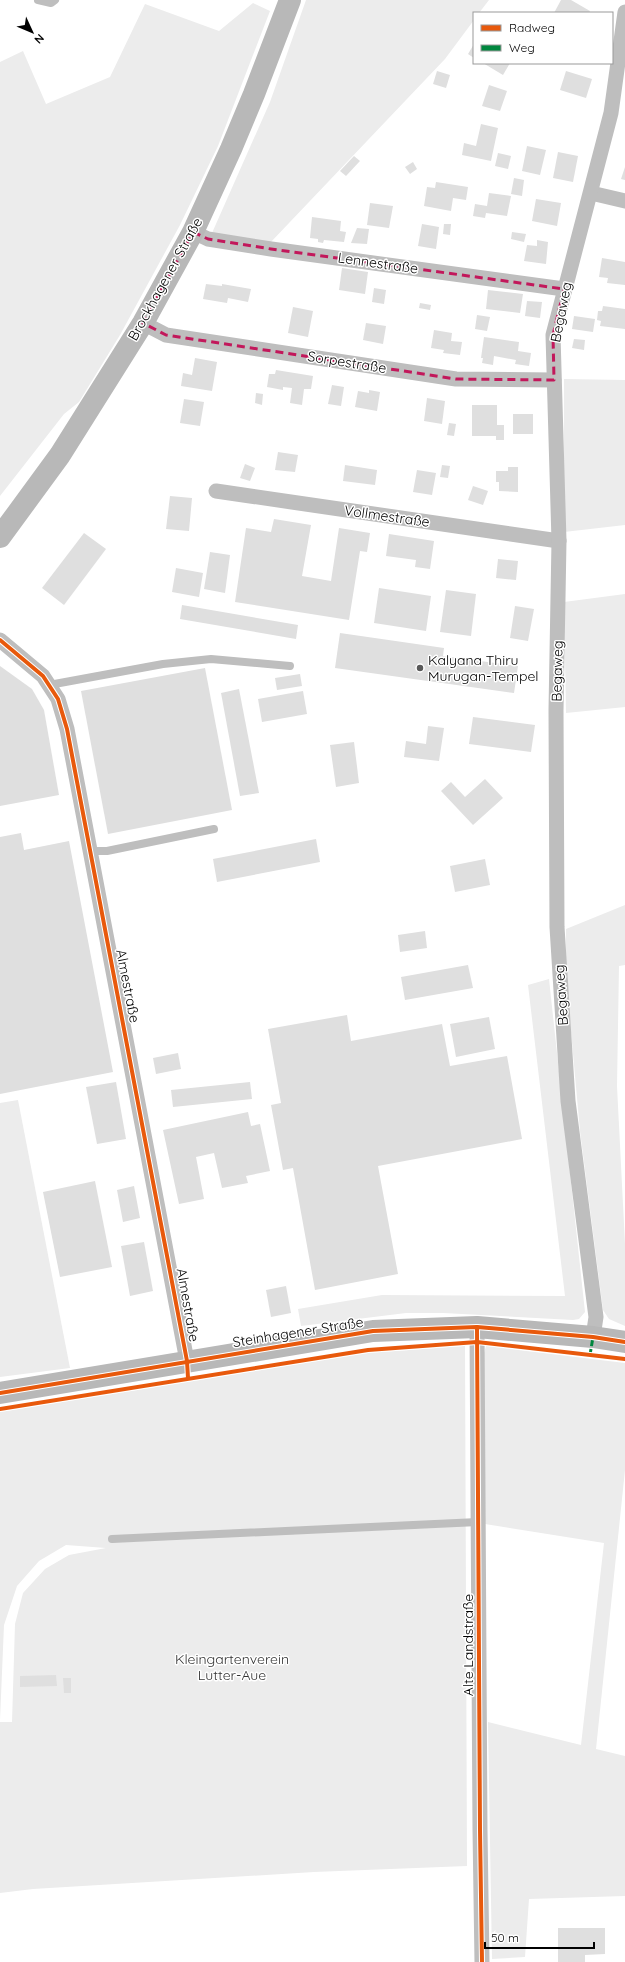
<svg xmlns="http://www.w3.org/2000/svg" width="625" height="1962" font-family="Quicksand,sans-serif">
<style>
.green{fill:#ececec}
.building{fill:#dfdfdf}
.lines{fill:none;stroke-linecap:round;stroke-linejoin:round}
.lane{stroke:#bebebe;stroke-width:8}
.street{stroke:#bebebe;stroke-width:15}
.secondary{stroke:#b8b8b8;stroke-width:22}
.quiet{stroke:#00873e;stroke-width:3;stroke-dasharray:6 3;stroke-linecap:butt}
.cycleway-casing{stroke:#fff;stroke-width:6}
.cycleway{stroke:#e8590c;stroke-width:4}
.marked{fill:none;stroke:#c2185b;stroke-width:3;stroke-dasharray:8 5;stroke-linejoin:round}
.poi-dot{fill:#595959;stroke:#fff;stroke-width:1.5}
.labels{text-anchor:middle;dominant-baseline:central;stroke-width:3;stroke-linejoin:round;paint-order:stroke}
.street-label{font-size:14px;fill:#000;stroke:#fff}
.poi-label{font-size:14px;fill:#000;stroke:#fff;text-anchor:start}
.park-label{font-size:14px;fill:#333;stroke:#fff}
</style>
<rect width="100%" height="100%" fill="#fff"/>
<g class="green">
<path d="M306,0h183l-10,13h-5v7l-29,39 -175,184 -58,-10 58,-131z"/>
<path d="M253,3l17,8 -52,135 -38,79 -60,110 -41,67 -15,12 -64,82v-434l23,-11 23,53 64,-27 35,-73 74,27z"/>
<path d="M564,379l61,1v145l-61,7z"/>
<path d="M625,594v113l-59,6 -2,-111z"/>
<path d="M625,905v60l-6,1 -2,120 8,158v82l-16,-7 -6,-9 -23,-179 -14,-155v-47z"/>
<path d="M549,979l36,333 -6,7 -6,1 -130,-7h-37l-105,13 -3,-17 84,-14 183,1 -37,-311z"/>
<path d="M18,1100l52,268 -70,9v-274z"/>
<path d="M465,1346l2,520 -153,6 -281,17 -33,4v-171h12l3,-98 8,-31 22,-24 24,-14 37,-7 -40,-3 -27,16 -22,25 -13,39 -4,95v-308l368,-59z"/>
<path d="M486,1346l139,17v107l-29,279 29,7v140l-96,3 -4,58 -33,2 -4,-237 93,23 23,-202 -119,-19 -4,-160z"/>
</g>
<g class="building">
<path d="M561,0h10l19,11 -1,2h-35z"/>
<path d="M474,44v14l-6,-4z"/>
<path d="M483,63h27l-7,12z"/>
<path d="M437,71l13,4 -4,13 -13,-4z"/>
<path d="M566,71l26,8 -6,19 -26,-8z"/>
<path d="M489,85l18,6 -7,20 -18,-5z"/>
<path d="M481,124l17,4 -7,33 -29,-6 2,-12 12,3z"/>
<path d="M527,146l19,4 -6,25 -18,-4z"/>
<path d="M558,152l20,4 -5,26 -20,-4z"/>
<path d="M498,153l13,3 -3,13 -13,-3z"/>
<path d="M354,156l6,5 -14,15 -6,-5z"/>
<path d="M413,162l4,7 -7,5 -5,-7z"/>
<path d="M625,167v13l-4,-1z"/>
<path d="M514,178l10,2 -2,16 -11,-2z"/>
<path d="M436,182l32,5 -2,13 -13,-2 -2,13 -27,-5 3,-19 8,1z"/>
<path d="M489,193l22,3 -4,20 -21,-3 -1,5 -12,-2 2,-12 12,2z"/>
<path d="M536,199l25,4 -4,23 -25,-5z"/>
<path d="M370,203l23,3 -4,22 -22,-3z"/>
<path d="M312,217l29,4 -1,10 6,1 -2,10 -20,-2 -1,3 -5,-1v-3l-8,-1z"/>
<path d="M422,224l17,3 -3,22 -18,-3z"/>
<path d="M444,224h7l-1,11 -7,-1z"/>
<path d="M357,228l12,1 -2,15 -16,-1z"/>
<path d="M512,232l14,2 -2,8 -13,-3z"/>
<path d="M537,240l11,2 -2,22 -22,-3 3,-16 10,1z"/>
<path d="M602,258l23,4v23l-18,-2 1,-5 -9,-1z"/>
<path d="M342,268l26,4 -3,22 -26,-4z"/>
<path d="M206,284l16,2v-2l29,5 -3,13 -20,-4 -1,5 -24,-4z"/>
<path d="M374,288l12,2 -2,14 -12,-2z"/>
<path d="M488,290l35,4 -3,19 -34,-4z"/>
<path d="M527,301l15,1 -2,16 -15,-2z"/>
<path d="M420,303l11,2 -1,5 -11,-2z"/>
<path d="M603,306l22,3v20l-25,-3 1,-5 -4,-1 1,-9h4z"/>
<path d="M293,307l20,4 -5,26 -20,-4z"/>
<path d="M477,315l13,2 -3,14 -12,-2z"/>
<path d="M574,316l21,3 -2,13 -21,-3z"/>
<path d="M366,323l20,3 -3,18 -20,-4z"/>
<path d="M434,330l18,3 -1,8 11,1 -2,13 -17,-2 1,-3 -13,-2z"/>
<path d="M484,337l35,5 -1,9 13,2 -2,13 -14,-2 1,-4 -22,-4 -1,9 -11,-2 1,-5h-2z"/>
<path d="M574,339l11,1 -1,10 -12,-2z"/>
<path d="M195,358l22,4 -5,29 -31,-5 2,-13 9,2z"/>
<path d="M276,370l37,6 -2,13h-7l-2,16 -12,-2 2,-15 -9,-1v3l-16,-3 2,-13h6z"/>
<path d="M332,385l12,2 -3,19 -13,-2z"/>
<path d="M369,390l11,2 -3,19 -22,-4 3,-16 11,2z"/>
<path d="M256,393l7,1 -1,11 -7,-2z"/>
<path d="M427,398l18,3 -3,23 -18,-3z"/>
<path d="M184,399l20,3 -4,24 -20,-3z"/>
<path d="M472,405h25v20h7v15h-8v-4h-24z"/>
<rect x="513" y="414" width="20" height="20"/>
<path d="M449,423l7,1 -2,12 -7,-1z"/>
<path d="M278,452l20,3 -3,17 -20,-2z"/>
<path d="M245,464l10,4 -5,13 -10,-3z"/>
<path d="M345,465l32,5 -2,15 -32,-4z"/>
<path d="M442,465l8,1 -2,12 -8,-1z"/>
<path d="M508,467h10v25l-19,-1v-9h-3v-11h12z"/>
<path d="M417,470l19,3 -4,22 -19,-3z"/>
<path d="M473,486l15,5 -5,14 -15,-5z"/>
<path d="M170,496l22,2 -3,33 -23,-2z"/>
<path d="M274,519l37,6 -9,51 29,5 8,-53 31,5 -3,19 -7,-1 -11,69 -114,-18 11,-74 25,4z"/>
<path d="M84,533l22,16 -42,56 -22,-17z"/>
<path d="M389,534l45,7 -4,28 -15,-2 1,-7 -30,-4z"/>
<path d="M210,552l20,3 -5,38 -21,-4z"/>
<path d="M498,559l20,2 -2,19 -20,-2z"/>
<path d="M176,568l27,5 -4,24 -27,-5z"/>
<path d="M379,588l52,8 -5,35 -52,-8z"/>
<path d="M446,590l30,4 -5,42 -31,-4z"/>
<path d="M182,605l116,20 -2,14 -116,-20z"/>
<path d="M515,606l19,3 -6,32 -18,-3z"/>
<path d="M340,633l104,15 -1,8 75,10 -4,27 -179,-25z"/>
<path d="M0,666l32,23 12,21 15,85 -59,11z"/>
<path d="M205,668l27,142 -124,24 -27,-143z"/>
<path d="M300,674l2,12 -25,4 -2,-12z"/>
<path d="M239,689l20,104 -19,3 -19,-103z"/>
<path d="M303,691l4,23 -45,8 -4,-23z"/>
<path d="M473,717l62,8 -4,27 -62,-8z"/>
<path d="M428,726l16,2 -5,33 -35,-4 2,-16 20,3z"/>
<path d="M354,742l5,41 -23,4 -6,-42z"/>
<path d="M485,779l18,19 -30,27 -32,-34 10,-9 14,15z"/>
<path d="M21,833l3,17 45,-9 44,231 -113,22v-257z"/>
<path d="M316,839l4,23 -103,20 -4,-23z"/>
<path d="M485,859l5,26 -35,7 -5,-26z"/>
<path d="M425,931l2,17 -27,4 -2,-17z"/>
<path d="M468,965l5,23 -68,12 -4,-23z"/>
<path d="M347,1015l4,26 91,-17 8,42 57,-10 15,83 -144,27 20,108 -83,16 -22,-122 -10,2 -12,-65 10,-2 -13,-74z"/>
<path d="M489,1017l6,32 -39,8 -6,-33z"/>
<path d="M178,1053l3,16 -25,5 -3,-16z"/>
<path d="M116,1082l10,57 -29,5 -11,-57z"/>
<path d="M250,1082l2,17 -79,8 -2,-17z"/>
<path d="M248,1112l3,14 9,-2 10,47 -24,5 2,7 -26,5 -8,-35 -18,4 8,42 -25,5 -16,-74z"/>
<path d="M95,1181l17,86 -52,10 -17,-85z"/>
<path d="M134,1186l6,32 -17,4 -6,-32z"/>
<path d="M144,1242l9,49 -23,5 -9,-50z"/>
<path d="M286,1286l5,27 -20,4 -5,-27z"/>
<path d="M56,1675l1,11 -37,1v-11z"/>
<path d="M63,1678h8v15h-7z"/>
<path d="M558,1928h47v26l-20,1v7h-27z"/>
</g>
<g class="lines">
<g class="lane">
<path d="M38,0l13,3 4,-3"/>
<path d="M49,685l114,-21 48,-5 79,7"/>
<path d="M91,851h16l107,-22"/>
<path d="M112,1539l366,-17"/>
</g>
<g class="street">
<path d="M591,193l34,8"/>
<path d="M193,232l15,7 63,10 293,40"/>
<path d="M143,323l23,12 290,44 98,1"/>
<path d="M216,491l343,50"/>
<path d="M0,640l43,36 15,23 9,30 120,632"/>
<path d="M477,1327l3,503 2,132"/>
<path d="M593,1337l3,-20 -28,-216 -11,-174 -1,-217 3,-169 -6,-206 58,-222 14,-101"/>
</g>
<g class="secondary">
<path d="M0,537l60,-82 83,-132 50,-91 38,-83 23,-55 36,-94"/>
<path d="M0,1393l373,-62 104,-4 116,10 32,5"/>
</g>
<path class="quiet" d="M590,1355l3,-18"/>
<defs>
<g id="cycleway">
<path d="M0,640l43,36 15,23 9,30 120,632 1,17"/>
<path d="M477,1327l3,503 2,132"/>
<path d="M0,1393l373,-62 104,-4 116,10 32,5"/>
<path d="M0,1409l368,-59 109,-8 148,17"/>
</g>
</defs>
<use href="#cycleway" class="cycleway-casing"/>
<use href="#cycleway" class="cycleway"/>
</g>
<path class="marked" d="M193,232l15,7 63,10 293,40 -11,46 1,45 -98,-1 -290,-44 -23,-12z"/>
<circle class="poi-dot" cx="420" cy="668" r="4"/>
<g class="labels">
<g class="street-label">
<text transform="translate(378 263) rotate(8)">Lennestraße</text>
<text transform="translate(165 279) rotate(-61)">Brockhagener Straße</text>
<text transform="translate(561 312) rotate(-79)">Begaweg</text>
<text transform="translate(347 362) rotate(9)">Sorpestraße</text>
<text transform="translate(387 516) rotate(8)">Vollmestraße</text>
<text transform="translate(557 671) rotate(-89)">Begaweg</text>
<text transform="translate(128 986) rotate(79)">Almestraße</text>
<text transform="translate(561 995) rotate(-94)">Begaweg</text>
<text transform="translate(188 1305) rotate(80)">Almestraße</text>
<text transform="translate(298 1332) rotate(-9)">Steinhagener Straße</text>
<text transform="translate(468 1645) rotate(-90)">Alte Landstraße</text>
</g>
<g class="poi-label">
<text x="428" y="660">Kalyana Thiru<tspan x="428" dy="16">Murugan-Tempel</tspan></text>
</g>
<g class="park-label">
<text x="232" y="1659">Kleingartenverein<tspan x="232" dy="16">Lutter-Aue</tspan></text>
</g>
</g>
<rect x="473" y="12" width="140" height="52" fill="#ffffff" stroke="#999999"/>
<rect x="481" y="25" width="20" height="6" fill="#e8590c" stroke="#999999"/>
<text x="509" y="32" font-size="12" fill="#000000">Radweg</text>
<rect x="481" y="45" width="20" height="6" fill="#00873e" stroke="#999999"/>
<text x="509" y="52" font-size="12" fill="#000000">Weg</text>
<g transform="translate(32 32) rotate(134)" stroke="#ffffff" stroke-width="3" paint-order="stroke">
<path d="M0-3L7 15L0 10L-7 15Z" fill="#000000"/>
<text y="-6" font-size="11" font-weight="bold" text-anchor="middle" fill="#000000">N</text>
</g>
<path d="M485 1942v6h109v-6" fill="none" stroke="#000000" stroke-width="2"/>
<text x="491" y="1942" font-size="12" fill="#000000" stroke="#ffffff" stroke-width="3" paint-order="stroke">50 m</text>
</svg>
